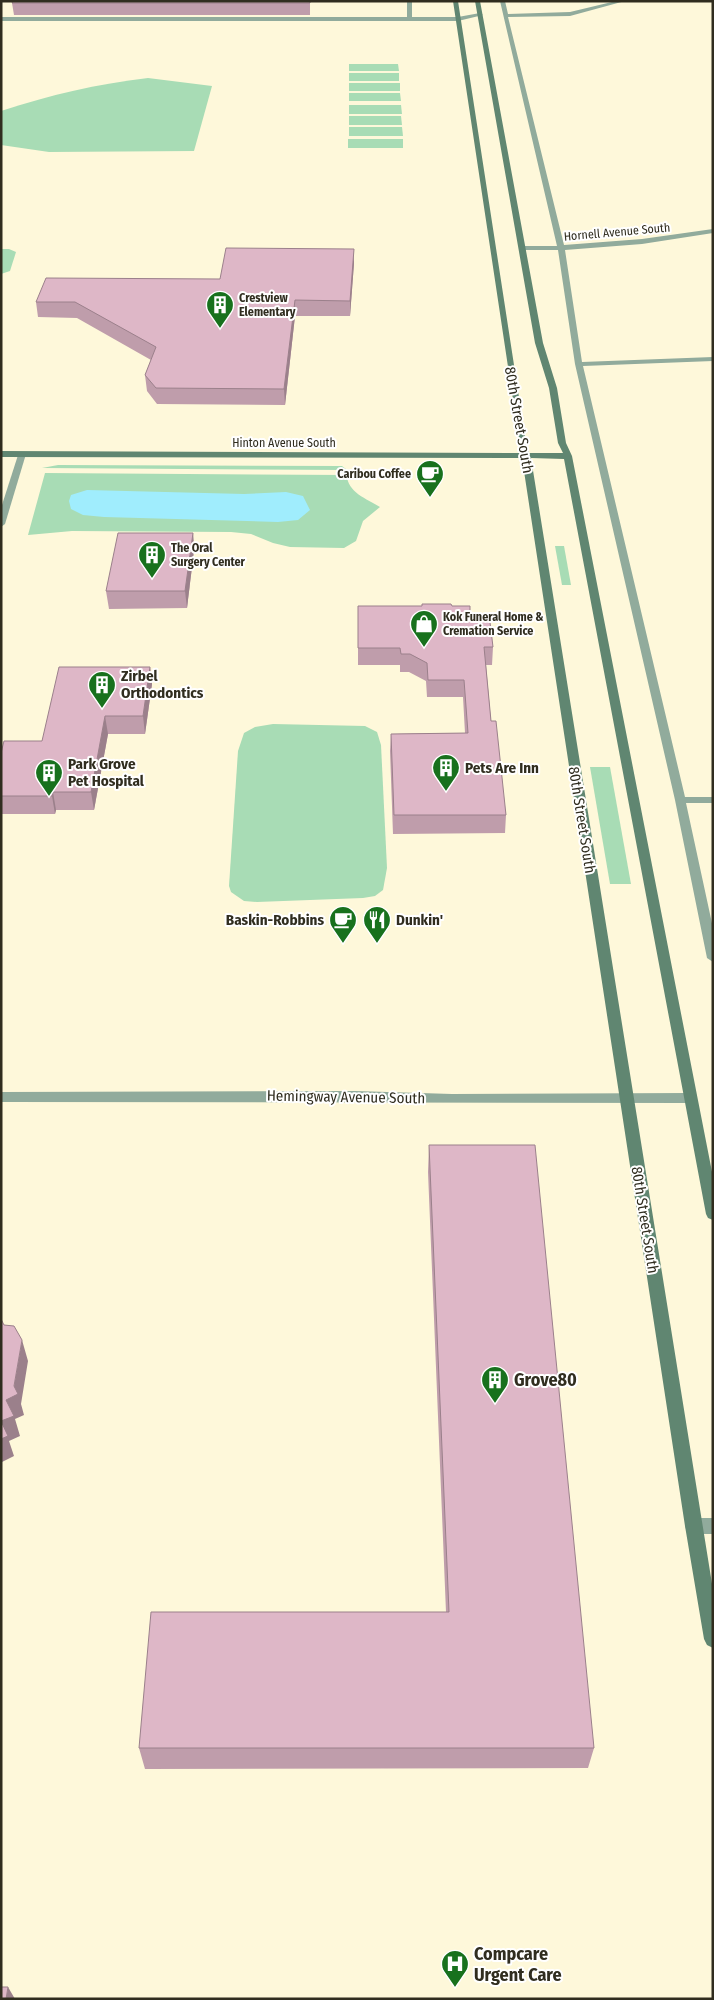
<svg xmlns="http://www.w3.org/2000/svg" width="714" height="2000" font-family="'Fira Sans Condensed',sans-serif">
<style>
.green{fill:#a8dcb5}
.water{fill:#a0edfd}
.lines{fill:none;stroke-linecap:round;stroke-linejoin:round}
.street{fill:#91ab9c;fill-rule:evenodd}
.secondary{fill:#608671;fill-rule:evenodd}
.wall{fill:#bf9dab}
.shaded-wall{fill:#9b808b}
.building{fill:#deb7c7;stroke:#9b808b}
.labels{text-anchor:middle;dominant-baseline:central;stroke-width:4;stroke-linejoin:round;paint-order:stroke}
.far-street-label{font-size:12px;fill:#302d1f;stroke:#fff}
.far-poi-label{font-size:12px;font-weight:bold;fill:#302d1f;stroke:#fff;text-anchor:start}
.street-label{font-size:15px;fill:#302d1f;stroke:#fff}
.poi-label{font-size:15px;font-weight:bold;fill:#302d1f;stroke:#fff;text-anchor:start}
.near-poi-label{font-size:18px;font-weight:bold;fill:#302d1f;stroke:#fff;text-anchor:start}
</style>
<rect width="100%" height="100%" fill="#fef8da"/>
<g class="green">
<path d="M349,64h49l1,7h-50z"/>
<rect x="349" y="73" width="50" height="8"/>
<path d="M148,78l64,8 -18,65 -145,1 -48,-7v-34c49,-16 96,-27 147,-33z"/>
<rect x="349" y="83" width="51" height="8"/>
<path d="M349,93h51l1,8h-52z"/>
<path d="M401,105l1,9h-53v-9z"/>
<path d="M349,116h52l1,9h-53z"/>
<path d="M349,127h53l1,9h-54z"/>
<rect x="348" y="139" width="55" height="9"/>
<path d="M1,249h8l7,3 -6,19 -9,3z"/>
<path d="M58,465l284,1 5,4 -305,-2z"/>
<path d="M45,473l302,2c0,17 20,24 33,32l-17,14 -7,20 -12,7 -54,-1 -17,-4 -22,-9 -20,-2 -159,-1 -44,4z"/>
<path d="M555,546h9l7,39h-9z"/>
<path d="M273,724l92,2 12,6 4,13 6,123 -4,22 -8,6 -12,2 -106,4 -13,-1 -13,-9 -2,-6 9,-135 6,-18 11,-6z"/>
<path d="M590,767h20l21,117h-21z"/>
</g>
<path class="water" d="M87,490l157,4 42,-2 17,4 7,14 -12,10 -20,2 -174,-5 -21,-2 -12,-6 -2,-8 2,-6z"/>
<g class="lines">
<g class="street">
<path d="M407,1h5v16h46l22,-4 3,2 -25,6h-457v-4h406z"/>
<path d="M500,1h5l3,13 62,-2 46,-11h9l-55,15 -62,1 56,228 78,-6 71,-10v4l-71,11 -77,6 17,112 131,-5v4l-130,5 102,431h28v6h-27l27,125v34l-6,-4 -32,-158 -100,-436 -17,-114h-36l-3,-2 3,-2h35z"/>
<path d="M19,452l7,2 -21,70 -4,3v-19z"/>
<path d="M355,1091l97,3 238,-1 5,1 2,4 -2,4 -5,1 -689,-1v-10z"/>
<path d="M693,1518h20v16h-20l-6,-2 -2,-6 2,-6z"/>
</g>
<path class="secondary" d="M453,1h5l68,442 3,10h34l-5,-10 -9,-55 -14,-45 -60,-342h5l63,342 14,45 9,55 6,13 141,721v43l-5,-2 -2,-4 -142,-755 -33,-1 182,1132v58l-6,-3 -3,-6 -19,-113 -163,-1068 -521,-1v-6l520,2z"/>
</g>
<g class="wall">
<path d="M310,1v14h-296l-2,-12z"/>
<path d="M354,263l-4,53h-55l-10,89 -128,-1 -10,-13 -2,-16 6,-15 -74,-42 -39,-1 -2,-15z"/>
<path d="M193,533l1,17 -7,58 -78,1 -3,-18z"/>
<path d="M358,606h94l18,8 23,33 -1,18h-6l5,56 15,94 -1,18 -112,1 -3,-83 1,-17 74,-1 -2,-36h-36l-1,-16 -17,-9h-9v-7h-42z"/>
<path d="M150,667l2,17 -7,50h-37l-14,76h-38l-1,4h-54v-61l41,-12z"/>
<path d="M429,1145l165,603 -6,20 -443,1 -6,-21 307,-136 -18,-440z"/>
</g>
<g class="shaded-wall">
<path d="M354,249v14l-4,53v-15z"/>
<path d="M295,300v16l-10,89 -1,-16z"/>
<path d="M193,533l1,17 -7,58 -2,-17z"/>
<path d="M150,667l2,17 -7,50 -2,-18z"/>
<path d="M105,716l3,18 -14,76 -3,-18z"/>
<path d="M53,792l3,18 -1,4 -3,-18z"/>
<path d="M22,1340l6,21 -7,43 3,11 -9,4 5,17 -11,5 5,15 -12,6 -1,3v-44l5,-21 8,-14z"/>
<path d="M8,1987l7,12h-9z"/>
</g>
<g class="building">
<path d="M13,1h297v2h-298z"/>
<path d="M226,248l128,1 -4,52 -55,-1 -11,89 -128,-1 -11,-13 11,-28 -81,-45h-39l10,-24 174,1z"/>
<path d="M118,533h75l-8,58h-79z"/>
<path d="M422,604h29l1,2h18v8h19l4,33h-9l7,74h5l10,94h-112l-3,-81 77,-1 -4,-53h-36l-1,-17 -17,-9h-9l-1,-6h-42v-42h64z"/>
<path d="M59,667h91l-7,49h-38l-14,76h-38l-1,4h-51v-43l3,-12h38z"/>
<path d="M429,1145h106l59,603h-455l12,-136h298z"/>
<path d="M1,1319l3,6 10,1 8,14 -8,46 4,8 -12,6 8,16 -13,5 7,15 -7,3z"/>
<path d="M1,1987h7l-2,12h-5z"/>
</g>
<defs>
<symbol id="building-pin" viewBox="-11 -11 22 30"><path d="M0 17L-7.5 6A9.5 9.5 0 1 1 7.5 6Z" fill="#18711d" stroke="#fff"/><path d="M-4-6H4V6H1V3H-1V6H-4ZM-2.5-4.3h1.7v1.8h-1.7ZM.8-4.3h1.7v1.8H.8ZM-2.5-1h1.7V.8h-1.7ZM.8-1h1.7V.8H.8Z" fill="#fff"/></symbol>
<symbol id="cafe-pin" viewBox="-11 -11 22 30"><path d="M0 17L-7.5 6A9.5 9.5 0 1 1 7.5 6Z" fill="#18711d" stroke="#fff"/><path d="M-5.5-4.5H6V0H3Q3 3.5 0 3.5H-2.5Q-5.5 3.5-5.5 0ZM3-3.2v2h1.7v-2ZM-6 4.5H4V6H-6Z" fill="#fff"/></symbol>
<symbol id="shop-pin" viewBox="-11 -11 22 30"><path d="M0 17L-7.5 6A9.5 9.5 0 1 1 7.5 6Z" fill="#18711d" stroke="#fff"/><path d="M-5-2.5h2.3a2.7 3.5 0 0 1 5.4 0H5L5.5 6h-11ZM-1.5-2.5h3a1.5 2.3 0 0 0-3 0Z" fill="#fff"/></symbol>
<symbol id="restaurant-pin" viewBox="-11 -11 22 30"><path d="M0 17L-7.5 6A9.5 9.5 0 1 1 7.5 6Z" fill="#18711d" stroke="#fff"/><path d="M-5-6h1v4h1v-4h1v4h1v-4h1v5L-1.5 .5V6h-2V.5L-5-1ZM5-6V6H3V1.5H1.5Q1.5-4 5-6Z" fill="#fff"/></symbol>
<symbol id="hospital-pin" viewBox="-11 -11 22 30"><path d="M0 17L-7.5 6A9.5 9.5 0 1 1 7.5 6Z" fill="#18711d" stroke="#fff"/><path d="M-5-5h3v3.5h4V-5h3V5h-3V1.5h-4V5h-3Z" fill="#fff"/></symbol>
</defs>
<g fill-rule="evenodd">
<use href="#building-pin" x="204" y="289" width="32" height="43"/>
<use href="#cafe-pin" x="414" y="458" width="32" height="43"/>
<use href="#building-pin" x="136" y="539" width="32" height="43"/>
<use href="#shop-pin" x="408" y="608" width="32" height="43"/>
<use href="#building-pin" x="86" y="669" width="32" height="43"/>
<use href="#building-pin" x="430" y="752" width="32" height="43"/>
<use href="#building-pin" x="33" y="757" width="32" height="43"/>
<use href="#cafe-pin" x="327" y="904" width="32" height="43"/>
<use href="#restaurant-pin" x="361" y="904" width="32" height="43"/>
<use href="#building-pin" x="479" y="1364" width="32" height="43"/>
<use href="#hospital-pin" x="439" y="1948" width="32" height="43"/>
</g>
<g class="labels">
<g class="far-street-label">
<text transform="translate(617 232) rotate(-5)">Hornell Avenue South</text>
<text x="284" y="443">Hinton Avenue South</text>
</g>
<g class="far-poi-label">
<text x="239" y="298">Crestview<tspan x="239" dy="14">Elementary</tspan></text>
<text x="411" y="474" text-anchor="end">Caribou Coffee</text>
<text x="171" y="548">The Oral<tspan x="171" dy="14">Surgery Center</tspan></text>
<text x="443" y="617">Kok Funeral Home &amp;<tspan x="443" dy="14">Cremation Service</tspan></text>
</g>
<g class="street-label">
<text transform="translate(519 420) rotate(80)">80th Street South</text>
<text transform="translate(582 820) rotate(81)">80th Street South</text>
<text transform="translate(346 1097) rotate(1)">Hemingway Avenue South</text>
<text transform="translate(645 1220) rotate(81)">80th Street South</text>
</g>
<g class="poi-label">
<text x="121" y="676">Zirbel<tspan x="121" dy="17">Orthodontics</tspan></text>
<text x="68" y="764">Park Grove<tspan x="68" dy="17">Pet Hospital</tspan></text>
<text x="465" y="768">Pets Are Inn</text>
<text x="324" y="920" text-anchor="end">Baskin-Robbins</text>
<text x="396" y="920">Dunkin'</text>
</g>
<g class="near-poi-label">
<text x="514" y="1380">Grove80</text>
<text x="474" y="1954">Compcare<tspan x="474" dy="21">Urgent Care</tspan></text>
</g>
</g>
<rect width="714" height="2000" fill="none" stroke="#302d1f" stroke-width="5"/>
</svg>
